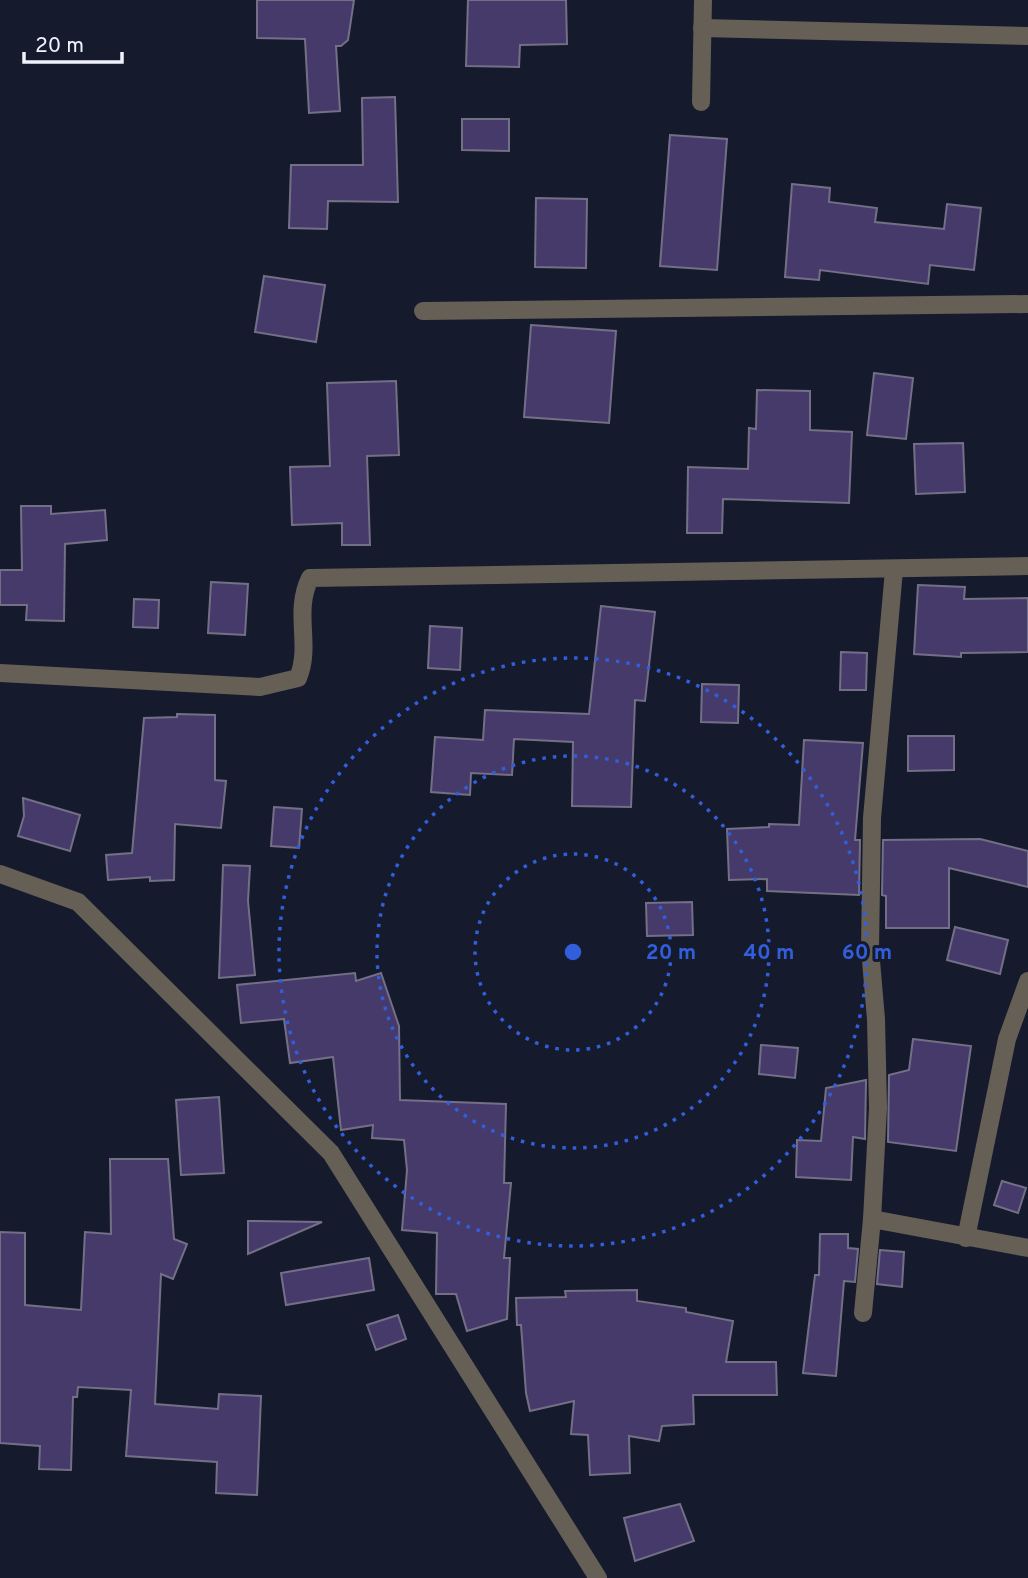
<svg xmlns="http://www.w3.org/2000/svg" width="1028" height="1578" font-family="Overpass,sans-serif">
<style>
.building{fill:#453a6a;stroke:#736f87;stroke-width:2}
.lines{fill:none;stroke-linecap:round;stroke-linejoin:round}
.minor{stroke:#665f56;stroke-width:18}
.ring{fill:none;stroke:#325edc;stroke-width:3.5;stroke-dasharray:3.5 7}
.centre{fill:#325edc;stroke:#151b2d;stroke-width:3.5}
.ring-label{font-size:21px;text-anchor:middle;font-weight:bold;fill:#325edc;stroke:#151b2d;stroke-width:6;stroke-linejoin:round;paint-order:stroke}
</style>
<rect width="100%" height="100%" fill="#151b2d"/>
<g class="building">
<path d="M257,0h97l-6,40 -7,6h-5l4,65 -31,2 -4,-74 -48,-1z"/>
<path d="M468,0h98l1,44 -47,1 -1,22 -53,-1z"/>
<path d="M395,97l3,105 -70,-1 -1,28 -38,-1 2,-63h72l-1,-67z"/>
<path d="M462,119h47v32l-47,-1z"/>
<path d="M670,135l57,4 -10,131 -57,-4z"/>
<path d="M792,184l38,4 -1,14 48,6 -2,14 69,7 3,-25 34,4 -7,62 -44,-5 -2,19 -108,-14 -1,10 -34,-3z"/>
<path d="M536,198l51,1 -1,69 -51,-1z"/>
<path d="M264,276l61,9 -9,57 -61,-10z"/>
<path d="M531,325l85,6 -7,92 -85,-6z"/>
<path d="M874,373l39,5 -7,61 -39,-4z"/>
<path d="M396,381l3,74 -32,1 3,89h-28v-22l-50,2 -2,-58 40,-1 -3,-83z"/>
<path d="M757,390l53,1v39l42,2 -3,71 -126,-4 -1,34h-35l1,-66 60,2 1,-41 7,1z"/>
<path d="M963,443l2,49 -49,2 -2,-50z"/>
<path d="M21,506h30v8l54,-4 2,30 -42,4 -1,77 -38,-1 1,-15h-27v-35h22z"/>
<path d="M211,582l37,2 -3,51 -37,-2z"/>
<path d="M918,585l47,2 -1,12 64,-1v54l-67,1v4l-47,-3z"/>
<path d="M134,599l25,1 -1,28 -25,-1z"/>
<path d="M601,606l54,6 -10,89 -10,-1 -4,107 -59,-1 1,-64 -59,-3 -2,36 -41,-2 -1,22 -39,-3 4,-55 48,3 2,-30 104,4z"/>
<path d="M430,626l32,2 -2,42 -32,-2z"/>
<path d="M841,652l26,1 -1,37h-26z"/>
<path d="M702,684l37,1 -1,38 -37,-1z"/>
<path d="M177,714l38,1v65l11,1 -5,47 -46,-4 -1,56 -24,1v-4l-42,3 -2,-25 26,-2 12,-135 33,-1z"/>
<path d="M908,736h46v34l-46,1z"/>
<path d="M804,740l59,3 -8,97h5l-1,55 -92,-4v-12l-38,1 -2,-51 42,-2v-3l30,1z"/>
<path d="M23,798l57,17 -10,36 -52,-15 6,-20z"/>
<path d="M274,807l28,2 -3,39 -28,-2z"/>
<path d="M980,839l48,12v36l-79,-19v60h-63v-32l-4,-1 1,-55z"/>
<path d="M223,865l27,1 -2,35 7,74 -36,3z"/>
<path d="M692,902l1,33 -46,1 -1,-33z"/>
<path d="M955,927l53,13 -8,34 -53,-14z"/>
<path d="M355,973l1,8 25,-8 18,53 1,74 106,4 -2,79h7l-7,75h6l-3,61 -40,12 -11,-37h-20l1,-61 -35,-3 5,-60 -3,-30 -32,-2 1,-13 -32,5 -8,-73 -43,6 -6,-44 -43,4 -4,-38z"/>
<path d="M913,1039l58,7 -15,105 -68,-9 1,-67 20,-5z"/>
<path d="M761,1045l37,3 -3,30 -36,-4z"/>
<path d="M866,1080l-1,59 -12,-2 -2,43 -55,-3 1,-37 24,1 5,-53z"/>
<path d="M219,1097l5,76 -43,2 -5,-75z"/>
<path d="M110,1159h58l6,80 13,5 -14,35 -12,-5 -6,130 63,5 1,-15 42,2 -4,99 -41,-2 1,-31 -91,-6 5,-66 -53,-3 -1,10h-4l-2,73 -32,-1 1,-23 -40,-3v-211l25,1v72l56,5 4,-78 26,2z"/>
<path d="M1002,1181l24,7 -8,25 -24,-8z"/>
<path d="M248,1221l74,1 -74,32z"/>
<path d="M820,1234h28v14l10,1 -3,33 -11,-1 -8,95 -33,-3 12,-98h4z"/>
<path d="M880,1250l24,2 -2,35 -25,-3z"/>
<path d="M369,1258l5,32 -88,15 -5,-32z"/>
<path d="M637,1290v11l49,7v4l47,9 -7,41h50l1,33h-84l1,29 -32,2 -3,15 -30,-5 1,37 -40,2 -2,-40 -17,-1 3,-33 -44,10 -4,-18 -5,-68h-4l-1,-27 50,-1 -1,-6z"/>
<path d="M398,1315l8,24 -30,11 -9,-25z"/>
<path d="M680,1504l14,37 -59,20 -11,-43z"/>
</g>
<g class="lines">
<g class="minor">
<path d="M702,28l326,8"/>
<path d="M701,102l2,-102"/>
<path d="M423,311l605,-7"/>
<path d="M0,673l260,14 38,-9c14,-34 -5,-65 12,-100l718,-12"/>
<path d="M0,874l78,28 253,251 267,425"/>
<path d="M872,1219l6,-111 -2,-89 -6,-70 2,-131 22,-248"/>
<path d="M966,1238l41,-199 21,-58"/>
<path d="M863,1313l9,-94 156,29"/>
</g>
</g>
<g class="ring">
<circle cx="573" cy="952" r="98"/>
<circle cx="573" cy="952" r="196"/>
<circle cx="573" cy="952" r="294"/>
</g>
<circle cx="573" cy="952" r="10" class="centre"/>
<g class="ring-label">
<text x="671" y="959">20 m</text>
<text x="769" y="959">40 m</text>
<text x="867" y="959">60 m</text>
</g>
<path d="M24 52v10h98v-10" fill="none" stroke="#eff2fd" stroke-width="3.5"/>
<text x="35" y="52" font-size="21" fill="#eff2fd" stroke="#151b2d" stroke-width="5" paint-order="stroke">20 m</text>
</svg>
